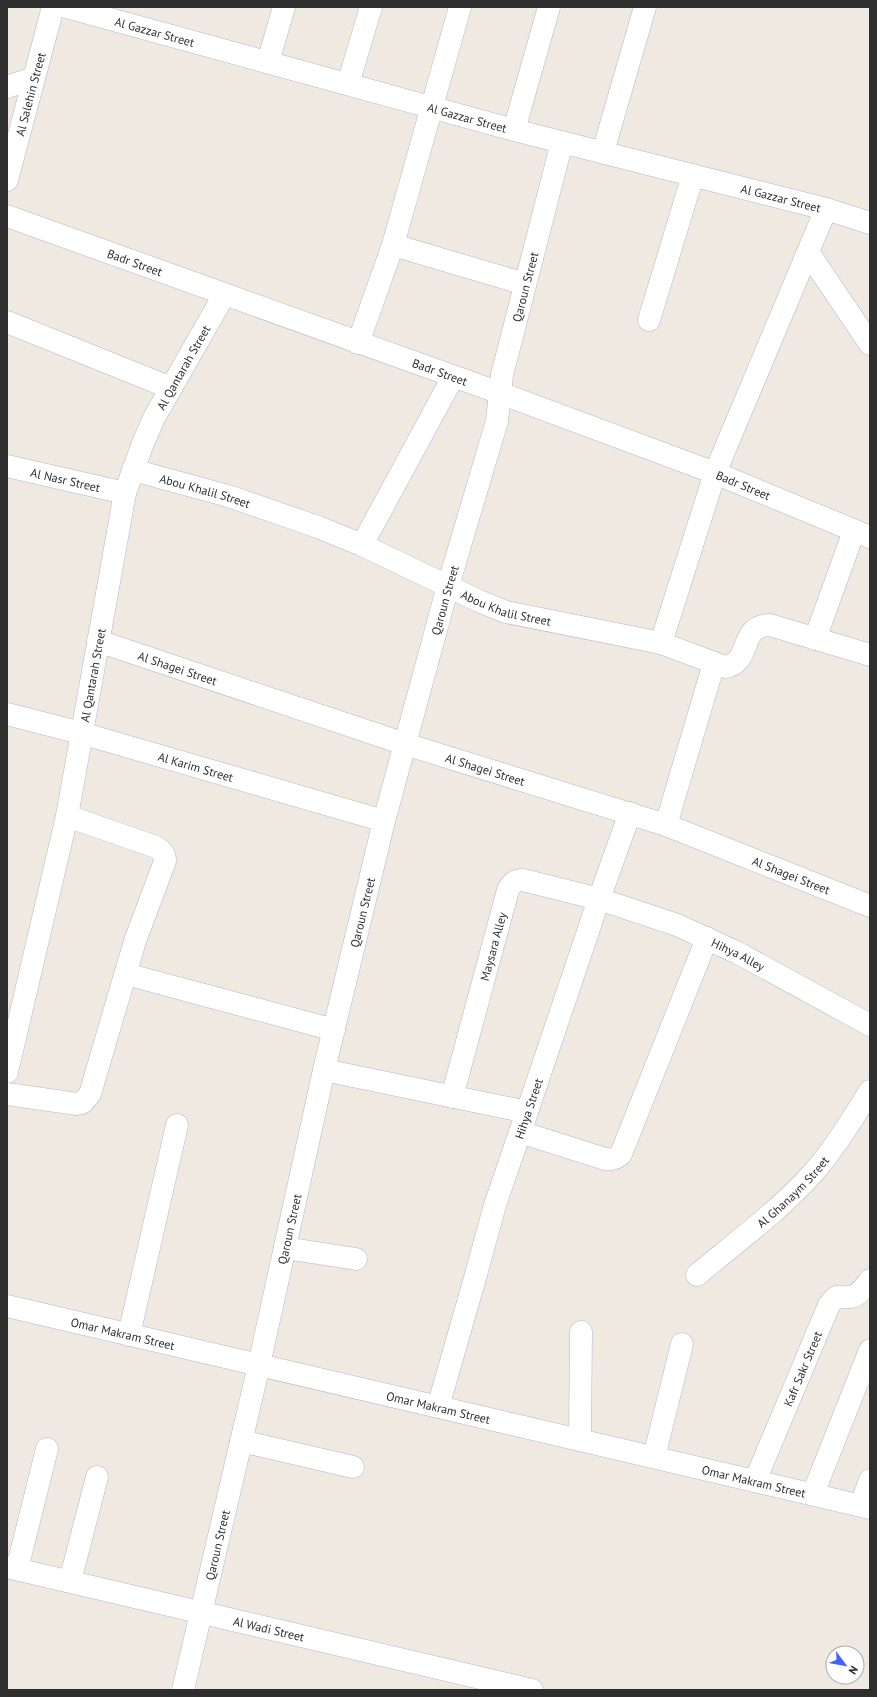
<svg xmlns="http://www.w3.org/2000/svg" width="877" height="1697" font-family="'PT Sans',sans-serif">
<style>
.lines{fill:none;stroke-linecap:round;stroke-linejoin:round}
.minor-casing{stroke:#b4b7c1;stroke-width:23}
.minor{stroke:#fff;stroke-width:22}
.labels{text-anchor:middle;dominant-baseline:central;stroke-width:3;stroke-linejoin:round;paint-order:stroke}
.street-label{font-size:12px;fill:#2e2e2e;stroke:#fff}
</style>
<rect width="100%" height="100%" fill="#efe9e1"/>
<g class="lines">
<defs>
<g id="minor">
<path id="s1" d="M66,7l448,123 312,79 44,14"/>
<path d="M268,62l16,-55"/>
<path d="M348,84l23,-77"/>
<path d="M7,87l27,-9"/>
<path d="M514,130l35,-123"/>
<path d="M603,152l42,-145"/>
<path id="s2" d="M7,180l46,-173"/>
<path id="s3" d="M7,216l493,177 215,80 155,64"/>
<path d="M393,245l132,39"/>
<path d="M808,252l62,92"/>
<path d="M649,320l44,-145"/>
<path d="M7,322l164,66"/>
<path d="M358,343l35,-98 67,-238"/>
<path id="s4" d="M7,466l118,27"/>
<path id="s5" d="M133,470l95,26 90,31 44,18 117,56 27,11 155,31 64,24c27,-3 13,-42 45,-42l100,30"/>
<path d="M362,545l91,-168"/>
<path d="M815,639l39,-108"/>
<path id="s6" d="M98,641l307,103 261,81 204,81"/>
<path d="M661,643l54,-170 111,-264"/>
<path id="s7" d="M7,714l74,19 303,88"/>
<path d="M666,825l48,-162"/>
<path d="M126,974l208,56"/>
<path d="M324,1070l203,42"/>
<path id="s8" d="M7,1072l60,-256 58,-323 18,-50 11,-25 70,-123"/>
<path d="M7,1094l70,10 5,-1 8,-9 45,-153 30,-80c0,-7 -3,-10 -9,-14l-89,-31"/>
<path id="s9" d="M452,1097l56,-207c4,-7 7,-10 15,-10l76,19 78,26 61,28 132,72"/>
<path d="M520,1132l85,27c7,1 11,0 16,-5l86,-216"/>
<path d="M285,1248l71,11"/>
<path id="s10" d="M697,1275c38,-32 82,-64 116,-102 22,-25 39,-54 57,-82"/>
<path id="s11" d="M7,1306l863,202"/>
<path d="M129,1335l48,-210"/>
<path id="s12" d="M438,1407l37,-129 20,-73 32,-93 72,-213 31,-86"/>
<path d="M580,1439l1,-107"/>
<path d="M241,1441l112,26"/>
<path d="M654,1457l28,-113"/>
<path id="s13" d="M755,1481l74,-176c11,-14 9,-6 22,-8 9,-2 14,-11 19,-17"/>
<path d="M813,1494l57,-144"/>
<path d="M861,1505l9,-25"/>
<path id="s14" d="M7,1567l525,123"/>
<path d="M17,1569l30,-120"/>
<path d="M70,1581l27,-104"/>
<path id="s15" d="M183,1690l76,-325 65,-295 60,-249 64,-235 49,-165 5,-46 60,-233"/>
</g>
</defs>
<use href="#minor" class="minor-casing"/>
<use href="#minor" class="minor"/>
</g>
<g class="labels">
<g class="street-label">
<text stroke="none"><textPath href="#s1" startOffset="92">Al Gazzar Street</textPath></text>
<text stroke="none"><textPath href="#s2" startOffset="89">Al Salehin Street</textPath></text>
<text stroke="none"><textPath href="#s1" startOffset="416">Al Gazzar Street</textPath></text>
<text stroke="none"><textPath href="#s1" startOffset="740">Al Gazzar Street</textPath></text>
<text stroke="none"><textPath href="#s3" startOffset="136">Badr Street</textPath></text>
<text stroke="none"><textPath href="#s15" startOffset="1445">Qaroun Street</textPath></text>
<text stroke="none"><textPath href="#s8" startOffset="730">Al Qantarah Street</textPath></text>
<text stroke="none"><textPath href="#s3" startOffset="460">Badr Street</textPath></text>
<text stroke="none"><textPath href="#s4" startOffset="60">Al Nasr Street</textPath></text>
<text stroke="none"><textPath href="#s3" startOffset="784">Badr Street</textPath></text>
<text stroke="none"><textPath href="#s5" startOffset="75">Abou Khalil Street</textPath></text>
<text stroke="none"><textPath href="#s15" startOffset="1121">Qaroun Street</textPath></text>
<text stroke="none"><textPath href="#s5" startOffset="399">Abou Khalil Street</textPath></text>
<text stroke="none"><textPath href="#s6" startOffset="84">Al Shagei Street</textPath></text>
<text stroke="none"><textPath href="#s8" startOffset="406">Al Qantarah Street</textPath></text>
<text stroke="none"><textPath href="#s7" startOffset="196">Al Karim Street</textPath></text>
<text stroke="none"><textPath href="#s6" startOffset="408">Al Shagei Street</textPath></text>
<text stroke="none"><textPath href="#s6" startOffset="732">Al Shagei Street</textPath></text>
<text stroke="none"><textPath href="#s15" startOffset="798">Qaroun Street</textPath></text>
<text stroke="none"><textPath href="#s9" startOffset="156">Maysara Alley</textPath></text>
<text stroke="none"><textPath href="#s9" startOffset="462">Hihya Alley</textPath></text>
<text stroke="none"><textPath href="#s12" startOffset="312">Hihya Street</textPath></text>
<text stroke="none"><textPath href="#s10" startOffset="127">Al Ghanaym Street</textPath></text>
<text stroke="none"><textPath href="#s15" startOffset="473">Qaroun Street</textPath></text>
<text stroke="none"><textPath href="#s11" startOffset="119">Omar Makram Street</textPath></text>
<text stroke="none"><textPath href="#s13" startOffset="122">Kafr Sakr Street</textPath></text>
<text stroke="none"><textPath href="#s11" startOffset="443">Omar Makram Street</textPath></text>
<text stroke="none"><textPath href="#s11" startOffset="767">Omar Makram Street</textPath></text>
<text stroke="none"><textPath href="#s15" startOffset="149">Qaroun Street</textPath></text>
<text stroke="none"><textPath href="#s14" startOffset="269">Al Wadi Street</textPath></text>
</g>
</g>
<rect width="877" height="1697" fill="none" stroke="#2e2e2e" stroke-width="16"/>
<g transform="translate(845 1665) rotate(122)"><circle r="19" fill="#ffffff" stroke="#ababab"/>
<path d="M0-3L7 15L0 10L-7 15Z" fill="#4264fb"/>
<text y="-6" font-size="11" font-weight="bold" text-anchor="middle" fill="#2e2e2e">N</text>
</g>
</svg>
